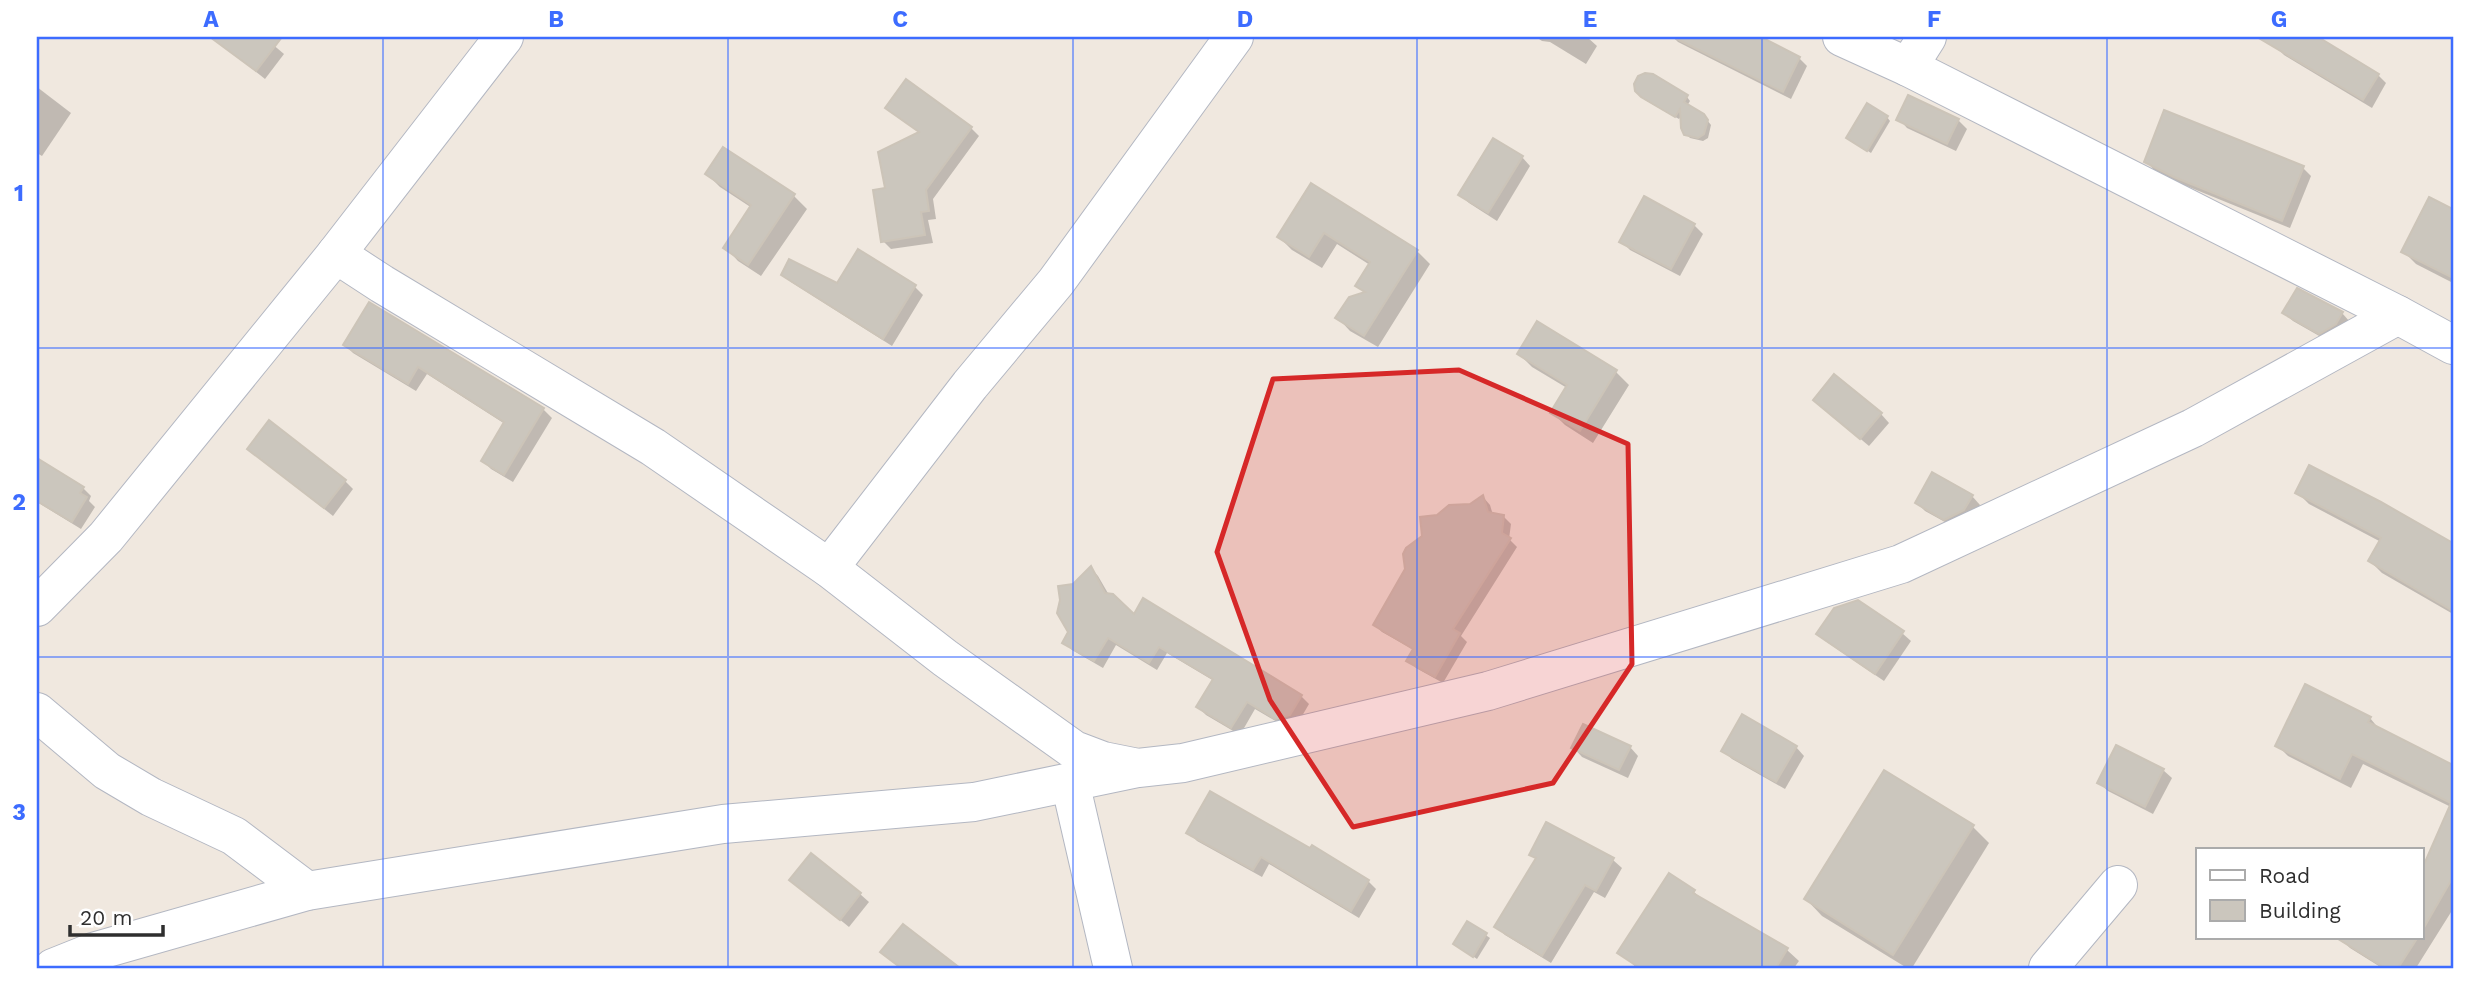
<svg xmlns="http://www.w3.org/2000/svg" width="2490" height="1005" font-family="'Work Sans',sans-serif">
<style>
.shadow{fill:#0003}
.building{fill:#cbc6bd;stroke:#ccc4b8;stroke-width:2}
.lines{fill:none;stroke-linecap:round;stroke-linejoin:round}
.minor-casing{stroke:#b3b7c2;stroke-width:40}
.minor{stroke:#fff;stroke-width:38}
.marked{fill:#d62828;fill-opacity:0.2;stroke:#d62828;stroke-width:5;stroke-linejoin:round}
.grid{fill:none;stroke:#3d6cff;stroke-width:2;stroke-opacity:0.55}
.neatline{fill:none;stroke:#3d6cff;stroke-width:2.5}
.grid-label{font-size:23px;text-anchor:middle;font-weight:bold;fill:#3d6cff}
</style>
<rect width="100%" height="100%" fill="#f0e8df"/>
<g class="shadow">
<path d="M212,37h52l20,17 -19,25z"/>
<path d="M1536,37h51l10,9 -11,18 -36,-22 -8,-1z"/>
<path d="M1673,37h84l42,21 8,8 -16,33 -113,-57z"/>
<path d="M2282,37h32l64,38 8,8 -14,25 -88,-53 -8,-8z"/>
<path d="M37,87l34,26 -29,43 -5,-3z"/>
<path d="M1637,91l50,6 3,4 -3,5 20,14 4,5 -3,13 -5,3 -13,-3 -4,-4 -4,-19 -3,4 -32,-18z"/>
<path d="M887,107l84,21 8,8 -46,63 3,20 -8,1 5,23 -42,6 -8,-8 4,-51 33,-57z"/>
<path d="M1887,117l3,4 -19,32 -23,-15z"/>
<path d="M1899,119l59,1 9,9 -11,22 -49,-23z"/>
<path d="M724,149l70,47 13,13 -46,67 -23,-15 -12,-13 26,-40 -32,-21 -13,-13z"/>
<path d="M1522,157l8,9 -33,55 -28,-18 -9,-8z"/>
<path d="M2146,161l157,7 8,8 -21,52 -106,-43 -30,-15z"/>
<path d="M1311,185l106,66 13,13 -52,83 -28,-16 -12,-13 27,-25 -7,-7 12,-21 -33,-21 -15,24 -30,-18 -13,-13z"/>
<path d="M2430,199l23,12v72l-37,-19 -13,-13z"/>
<path d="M1694,225l9,9 -23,42 -50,-26 -9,-9z"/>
<path d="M859,252l56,35 8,8 -31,51 -101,-64 -8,-8 55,12z"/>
<path d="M370,304l173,105 9,9 -39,64 -22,-13 -8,-8 22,-37 -78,-50 -11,17 -63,-38 -8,-8z"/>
<path d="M2284,313h58l8,9 -22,19 -35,-20z"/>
<path d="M1537,324l79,48 13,13 -36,58 -28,-18 -13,-13 15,-24 -35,-21 -13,-13z"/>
<path d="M1824,408l57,6 8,9 -20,23z"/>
<path d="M249,449l96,32 8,8 -20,27z"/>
<path d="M37,460l46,28 8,8 -2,5 6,6 -14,22 -44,-27z"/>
<path d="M2297,492l84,11 72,42v69l-71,-41 -12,-12 11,-19 -72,-38z"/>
<path d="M1972,496l8,9 -7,14 -19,8 -29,-16 -8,-8z"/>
<path d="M1483,497l7,8 3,10 10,1 8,8 -2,15 8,8 -56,89 6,6 -24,41 -27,-15 -7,-8 5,-10 -32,-18 -7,-7 49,-88 14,-21 32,-10z"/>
<path d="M1091,568l7,8 11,19 25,22 167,79 8,8 -11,19 -14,3 -29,-17 -15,26 -34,-20 -8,-8 16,-26 -47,-28 -10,17 -41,-25 -13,23 -31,-18 -8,-8 6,-10 4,-47z"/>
<path d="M1818,633h84l9,8 -27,40 -57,-39z"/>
<path d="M2370,718l10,12 73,37v142l-37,59h-34l-32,-20 -11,-11h83v-63l29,-67 -88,-43 -12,24 -63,-32 -11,-11z"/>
<path d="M1630,747l8,9 -10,22 -46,-21 -8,-9z"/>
<path d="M1796,747l8,9 -19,33 -53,-30 -9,-8z"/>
<path d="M2163,770l9,8 -19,36 -45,-23 -9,-8z"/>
<path d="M1547,824l66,36 9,8 -17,30 -11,-6 -43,71 -46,-28 -9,-8 41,-67 -6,-6z"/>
<path d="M1973,827l16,16 -77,125h-5l-85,-52 -16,-17z"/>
<path d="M1189,833l179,48 8,8 -17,29 -90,-54 -7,13 -65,-36z"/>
<path d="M791,880l69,14 9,8 -20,25z"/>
<path d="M1694,892l9,8 84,50 12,11 -5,7h-157l-17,-15z"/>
<path d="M1468,923l22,15 -13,21 -22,-15z"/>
</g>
<g class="building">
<path d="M210,37h72l-26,34z"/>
<path d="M1673,37h88l39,20 -17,35z"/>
<path d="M2257,37h61l61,37 -16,26z"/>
<path d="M1645,73l8,1 35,21 -4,7 20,12 4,6 -4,14 -6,4 -14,-3 -3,-7 -1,-19 -5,8 -34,-20 -6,-6 -1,-7 4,-8z"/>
<path d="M906,79l66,48 -46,63 3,21 -8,1 4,23 -44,7 -8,-52 12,-2 -7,-36 41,-20 -34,-24z"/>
<path d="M1908,95l51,24 -12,25 -51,-24z"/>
<path d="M1867,103l21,13 -21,35 -21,-13z"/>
<path d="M2164,110l140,56 -22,55 -108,-44 -30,-15z"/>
<path d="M1493,138l30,18 -35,57 -30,-18z"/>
<path d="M723,147l72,47 -47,71 -25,-17 28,-43 -46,-31z"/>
<path d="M1311,183l107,67 -54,86 -29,-18 14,-21 16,-5 -10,-6 15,-24 -46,-29 -15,24 -32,-20z"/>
<path d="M1644,196l51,28 -24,45 -52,-27z"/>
<path d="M2429,197l24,12v69l-52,-26z"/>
<path d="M858,249l58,36 -33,54 -102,-64 8,-16 48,24z"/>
<path d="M2297,288l46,24 -7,12 -17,10 -37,-21z"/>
<path d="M369,302l175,106 -40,67 -23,-14 23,-39 -86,-55 -10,17 -65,-39z"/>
<path d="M1537,321l80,49 -37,61 -30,-18 17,-28 -50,-31z"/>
<path d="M1834,374l48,39 -22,26 -47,-39z"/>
<path d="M269,420l77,60 -22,28 -77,-59z"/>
<path d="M37,458l47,29 -4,6 7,4 -15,25 -35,-21z"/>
<path d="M2309,465l72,37 72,41v68l-85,-50 13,-23 -86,-45z"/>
<path d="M1932,472l41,23 -9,15 -20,10 -29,-17z"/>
<path d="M1483,495l5,17 16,3 -2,18 9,5 -58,91 7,4 -25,44 -29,-16 7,-12 -40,-24 32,-56 -2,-15 3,-6 16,-12 -2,-19 17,-2 12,-10 21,-1z"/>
<path d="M1091,566l14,27 8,1 21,20 9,-16 159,97 -12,20 -15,4 -28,-17 -16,26 -35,-21 17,-28 -54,-32 -10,16 -41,-25 -14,23 -32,-18 6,-11 -11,-19 3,-13 -2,-14 15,-2z"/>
<path d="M1858,600l46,31 -29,43 -59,-40 18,-26z"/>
<path d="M2305,684l66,33 -3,5 85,43v112l-31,54v-62l29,-66 -99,-49 -12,25 -65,-33z"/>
<path d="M1742,714l55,32 -21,36 -55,-31z"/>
<path d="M1583,724l48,22 -12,24 -48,-22z"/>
<path d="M2116,745l48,24 -19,38 -48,-24z"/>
<path d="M1884,770l90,55 -81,130 -89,-56z"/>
<path d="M1210,791l100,57 2,-3 57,35 -18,31 -90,-54 -8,13 -67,-37z"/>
<path d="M1546,822l68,36 -18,33 -11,-6 -43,71 -48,-29 42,-69 -7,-3z"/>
<path d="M811,853l50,40 -21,27 -51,-40z"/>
<path d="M1669,873l26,17 -2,3 95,55 -12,20h-136l-23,-15z"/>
<path d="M1467,921l20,12 -14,24 -20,-13z"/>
<path d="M903,924l57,44h-59l-21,-16z"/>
<path d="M2335,937h83l-20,31h-13z"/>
</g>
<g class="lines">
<defs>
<g id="minor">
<path d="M1842,37l66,30 490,248 55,30"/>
<path d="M1908,67l19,-30"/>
<path d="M336,254l46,30 271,163 176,121 116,90 129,92 29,11 30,6"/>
<path d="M829,568l141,-183 86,-103 178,-245"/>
<path d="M37,607l69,-70 230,-283 168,-217"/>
<path d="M37,712l70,59 44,26 83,39 73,55"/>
<path d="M1070,782l43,186"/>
<path d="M53,968l40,-16 214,-61 416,-67 251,-22 164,-34 45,-5 305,-72 413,-127 292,-136 205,-113"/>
<path d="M2048,968l70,-83"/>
</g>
</defs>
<use href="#minor" class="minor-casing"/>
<use href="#minor" class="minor"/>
</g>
<path class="marked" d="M1459,370l169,74 4,220 -79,119 -200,44 -83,-127 -53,-148 56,-173z"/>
<path class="grid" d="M383,37v931M728,37v931M1073,37v931M1417,37v931M1762,37v931M2107,37v931M37,348h2416M37,657h2416"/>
<rect width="2490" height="1005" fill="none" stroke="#ffffff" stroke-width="77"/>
<rect x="2196" y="848" width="228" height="91" fill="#ffffff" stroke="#ababab" stroke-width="2"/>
<rect x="2210" y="870" width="35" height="10" fill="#ffffff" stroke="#ababab" stroke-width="2"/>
<text x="2259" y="883" font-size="21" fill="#2e2e2e">Road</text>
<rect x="2210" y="900" width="35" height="21" fill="#cbc6bd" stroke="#ababab" stroke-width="2"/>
<text x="2259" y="918" font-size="21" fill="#2e2e2e">Building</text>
<path d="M70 925v10h93v-10" fill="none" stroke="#2e2e2e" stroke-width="3.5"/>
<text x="80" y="925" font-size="21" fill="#2e2e2e" stroke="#ffffff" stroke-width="5" paint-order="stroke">20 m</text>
<rect x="38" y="38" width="2414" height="929" class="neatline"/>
<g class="grid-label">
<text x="211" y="27">A</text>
<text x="556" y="27">B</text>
<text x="900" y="27">C</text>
<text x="1245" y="27">D</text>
<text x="1590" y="27">E</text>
<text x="1934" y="27">F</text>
<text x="2279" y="27">G</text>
<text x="19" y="201">1</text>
<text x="19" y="510">2</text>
<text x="19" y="820">3</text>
</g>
</svg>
